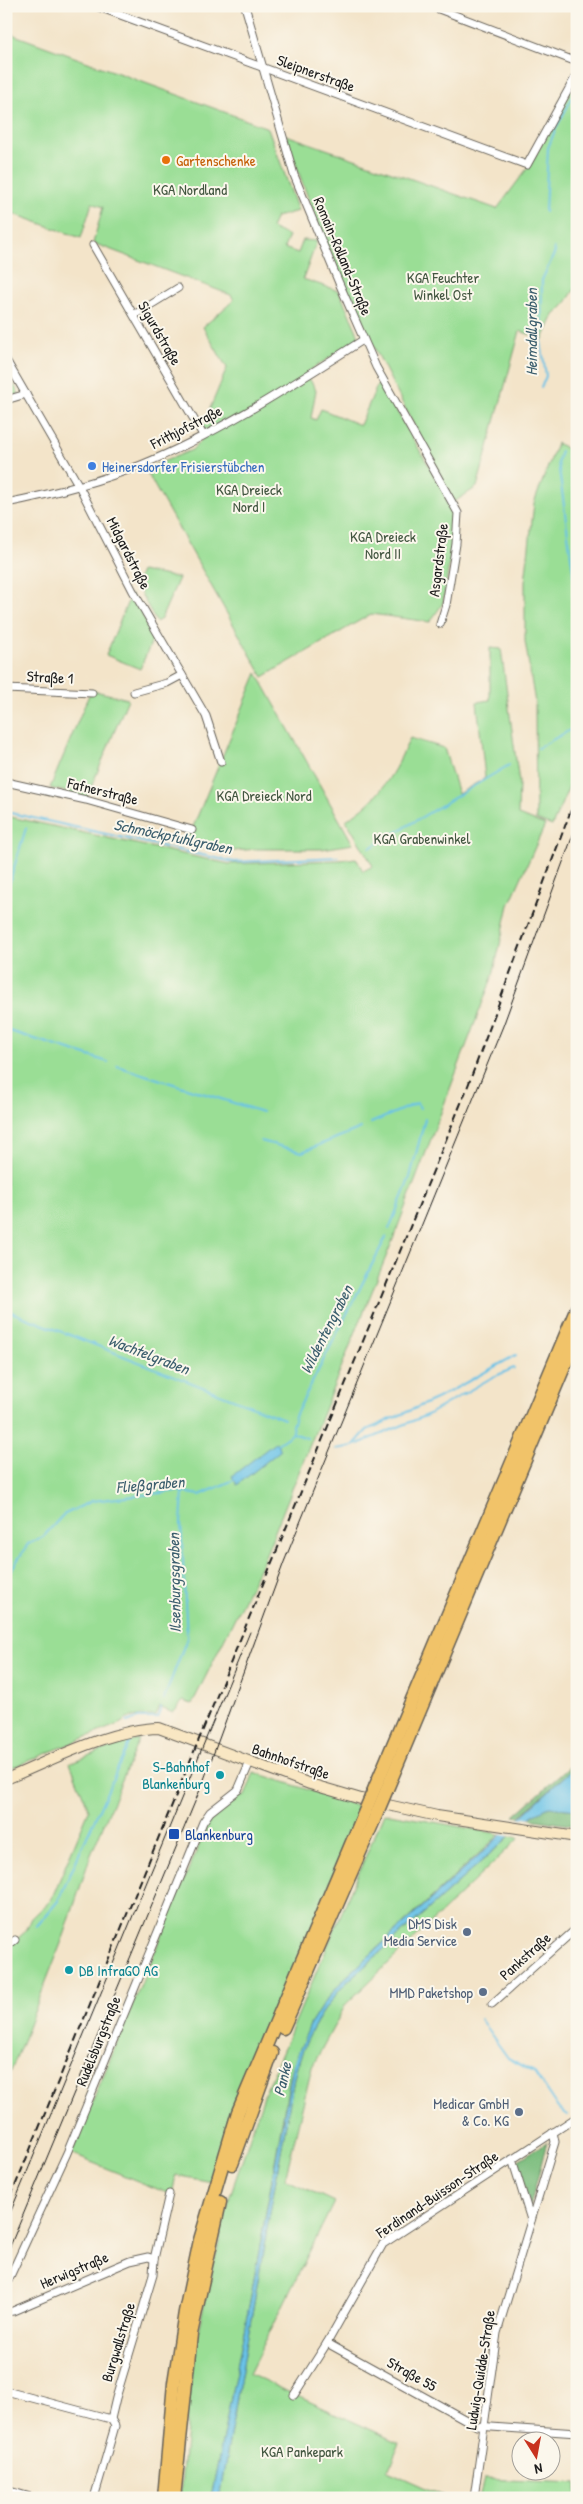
<svg xmlns="http://www.w3.org/2000/svg" width="583" height="2504" font-family="'Patrick Hand',sans-serif">
<style>
.green{fill:#9ade95;stroke:#5b7d58}
.forest{fill:#7bbd7e;stroke:#4c6c4d}
.water{fill:#69c2e7;stroke:#426f82}
.pier{fill:#f3e4c9}
.lines{fill:none;stroke-linecap:round;stroke-linejoin:round}
.stream{stroke:#69c2e7;stroke-width:2}
.minor-casing{stroke:#676259;stroke-width:9}
.secondary-casing{stroke:#676259;stroke-width:12}
.motorway-casing{stroke:#676259;stroke-width:15}
.minor{stroke:#fff;stroke-width:7}
.secondary{stroke:#f9e7c3;stroke-width:10}
.motorway{stroke:#f1c369;stroke-width:12}
.tram{stroke:#1c1c1c;stroke-width:1}
.rail{stroke:#1c1c1c;stroke-width:2;stroke-dasharray:8 4;stroke-linecap:butt}
.motorway-bridge-casing{stroke:#676259;stroke-width:15;stroke-linecap:butt}
.motorway-bridge{stroke:#f1c369;stroke-width:12}
.food-dot{fill:#e8710a;stroke:#fbf7ec;stroke-width:2}
.shop-dot{fill:#3f7fe0;stroke:#fbf7ec;stroke-width:2}
.culture-dot{fill:#0f9aa8;stroke:#fbf7ec;stroke-width:2}
.transit-dot{fill:#1a4fb4;stroke:#fbf7ec;stroke-width:2}
.service-dot{fill:#5c6f8a;stroke:#fbf7ec;stroke-width:2}
.labels{text-anchor:middle;dominant-baseline:central;stroke-width:4;stroke-linejoin:round;paint-order:stroke}
.street-label{font-size:15px;fill:#1c1c1c;stroke:#fbf7ec}
.food-label{font-size:15px;fill:#c56008;stroke:#fbf7ec;text-anchor:start}
.park-label{font-size:15px;fill:#425640;stroke:#fbf7ec}
.shop-label{font-size:15px;fill:#366cbe;stroke:#fbf7ec;text-anchor:start}
.culture-label{font-size:15px;fill:#0d838f;stroke:#fbf7ec;text-anchor:end}
.transit-label{font-size:15px;fill:#164399;stroke:#fbf7ec;text-anchor:start}
.service-label{font-size:15px;fill:#4e5e75;stroke:#fbf7ec;text-anchor:end}
.water-label{font-size:16px;font-style:italic;fill:#3b5e6d;stroke:#fbf7ec}
</style>
<rect width="100%" height="100%" fill="#fbf7ec"/>
<filter id="ink" filterUnits="userSpaceOnUse"><feTurbulence type="fractalNoise" baseFrequency=".02" numOctaves="2"/><feDisplacementMap in="SourceGraphic" scale="10" xChannelSelector="R" yChannelSelector="G"/><feConvolveMatrix kernelMatrix="1 2 1 2 8 2 1 2 1" color-interpolation-filters="sRGB"/></filter>
<filter id="wash" filterUnits="userSpaceOnUse"><feTurbulence type="fractalNoise" baseFrequency=".0096" numOctaves="4" result="noise"/><feDisplacementMap in="SourceGraphic" scale="20" xChannelSelector="R" yChannelSelector="G"/><feGaussianBlur stdDeviation="1.12" result="paint"/><feColorMatrix in="noise" values="0 0 0 0 0 0 0 0 0 0 0 0 0 0 0 0 0 1.4 0 .05"/><feComposite in="paint" operator="in"/></filter>
<g filter="url(#wash)">
<rect width="100%" height="100%" fill="#f3e4c9"/>
<g class="green">
<path d="M6,32l262,96 30,83 -22,6 -5,11 18,8 -5,12 14,5 5,-13 14,1 -14,38 36,12 20,45 -3,5 -50,32 10,17 -5,28 5,2 5,-11 39,16 19,-44 70,119 4,13 -1,31 -9,59 -13,19 -59,-8 -108,63 -118,-208 47,-19 14,-15 -3,-10 24,-57 -24,-41 31,-27 -3,-5 -138,-52 10,-36 -11,-4 -11,35 -75,-27z"/>
<path d="M577,79v207l-14,21 -9,8 -11,24 -23,-8 -43,156 -23,15c-62,-119 -127,-238 -168,-367l211,74 32,-43z"/>
<path d="M6,371l13,23 -13,3z"/>
<path d="M557,443l20,11v314l-25,58 -16,-6 -1,-117 -10,-62v-59l9,-79z"/>
<path d="M141,571l38,7 -18,41 -5,3 -20,-38z"/>
<path d="M131,594l23,42 -14,33 -34,-14z"/>
<path d="M490,648l11,1 18,133 -1,33 27,10 -36,80 -16,70 -101,267 -129,319 -71,143 -9,-3 -10,12 -14,-6 -4,9c-13,0 -23,-2 -34,7l-115,47v-954l223,48 111,-4 16,-2 7,13 10,-5 -27,-46c35,-22 47,-45 64,-82l34,10 14,46 27,-16 -8,-76 13,-2z"/>
<path d="M257,673l96,171 -31,5h-65l-23,2 -50,-14 9,-10z"/>
<path d="M91,690l37,9 -41,98 -37,-9z"/>
<path d="M139,1739l-49,118 -25,76 -59,151v-135l20,-18 6,-13 19,-18 38,-90 -19,-47 53,-21z"/>
<path d="M254,1772l106,35 -148,375 -36,-7 -4,20 -101,-41 137,-331 23,-24 14,-3z"/>
<path d="M384,1813l116,21 -157,146 -20,24 -13,21 -20,52 -39,219 -40,202h-31l9,-105 10,-67 31,-130 34,-101z"/>
<path d="M510,1836l9,2 -173,166 -34,63 -27,112 49,23 -85,172 151,69 -12,28 60,27h-229l75,-420c9,-37 26,-66 51,-94z"/>
<path d="M484,2479l93,4v15h-98z"/>
</g>
<g class="forest">
<path d="M577,1760v5l-58,52 -5,-1z"/>
<path d="M549,1807l28,3v16l-48,-7 12,-10z"/>
<path d="M547,2142l-17,65 -13,-46z"/>
</g>
<g class="water">
<path d="M276,1442l5,8 -44,35 -5,-9z"/>
<path d="M577,1765v45l-28,-3 -16,8 -188,169c-25,28 -42,57 -51,94l-75,420h-8l40,-202 42,-231 17,-40 13,-21 20,-24z"/>
</g>
<path class="pier" d="M516,1817l16,2 -19,18 -16,-3z"/>
<g class="lines">
<g class="stream">
<path d="M545,212l3,-64 8,-20 21,-39"/>
<path d="M541,388l5,-12 -5,-34 1,-62 13,-28 -1,-4"/>
<path d="M561,451l-3,11 19,138"/>
<path d="M538,748l39,-22"/>
<path d="M6,812l228,50 104,-5"/>
<path d="M370,848l139,-83"/>
<path d="M9,884l17,-56"/>
<path d="M6,1030l102,32"/>
<path d="M117,1066l145,46"/>
<path d="M371,1123l46,-20 3,5"/>
<path d="M261,1141l41,11 59,-24"/>
<path d="M389,1229l21,-52 15,-58"/>
<path d="M6,1310l278,109"/>
<path d="M293,1432l-1,-6 3,-10 91,-179"/>
<path d="M276,1445l17,-12 14,5"/>
<path d="M353,1446l14,-16 71,-32 78,-43"/>
<path d="M336,1449l17,-3 74,-31 64,-37 23,-10"/>
<path d="M6,1578l22,-34 15,-7 20,-22 29,-14 85,-10 23,4 36,-16"/>
<path d="M164,1699l23,-61 -6,-115 2,-31"/>
<path d="M127,1722l11,-4h19l4,-10"/>
<path d="M36,1927l22,-26 72,-160"/>
<path d="M480,2019l28,39 26,14 24,36 10,7"/>
<path d="M574,2124l3,1"/>
</g>
</g>
</g>
<g filter="url(#ink)">
<g class="lines">
<defs>
<g id="minor">
<path d="M96,6l431,159 50,-91"/>
<path d="M245,6l49,169 45,108 37,84 82,146 -2,31 -10,61 -6,19"/>
<path d="M431,6l146,56"/>
<path d="M93,245l110,190"/>
<path d="M134,315l44,-27"/>
<path d="M6,360l73,126 54,105 73,125 15,46"/>
<path d="M6,400l20,-6"/>
<path d="M6,503c46,-9 92,-21 135,-38 78,-32 151,-80 222,-125"/>
<path d="M6,689l86,4"/>
<path d="M134,692l33,-9 15,-8"/>
<path d="M6,782l80,18 106,30"/>
<path d="M6,1947l9,-7"/>
<path d="M492,2004l85,-76"/>
<path d="M512,2159l19,61"/>
<path d="M6,2285l61,-132 136,-331 7,-10 28,-22 12,-28"/>
<path d="M6,2312l7,-1 117,-50 18,-4 6,2"/>
<path d="M327,2343l150,83 100,7"/>
<path d="M6,2391l105,28"/>
<path d="M294,2395l33,-52 56,-99 194,-127"/>
<path d="M6,2490l28,8"/>
<path d="M94,2498l21,-72 -4,-7 5,-21 37,-123 1,-16 15,-65"/>
<path d="M474,2498l23,-165 58,-191 -2,-10"/>
</g>
<path id="secondary" d="M6,1779c46,-19 104,-50 153,-51l151,56 51,15 76,17 140,21"/>
<g id="motorway">
<path d="M376,1785l201,-477"/>
<path d="M387,1789l190,-453"/>
<path d="M283,2028l91,-208"/>
<path d="M232,2164l40,-111"/>
<path d="M164,2498l10,-115 11,-71 15,-72 38,-128 125,-296"/>
<path d="M174,2498l17,-164 29,-132"/>
</g>
</defs>
<use href="#minor" class="minor-casing"/>
<use href="#secondary" class="secondary-casing"/>
<use href="#motorway" class="motorway-casing"/>
<use href="#minor" class="minor"/>
<use href="#secondary" class="secondary"/>
<use href="#motorway" class="motorway"/>
<g class="tram">
<path d="M6,2223l244,-591"/>
<path d="M6,2256l196,-471 82,-223 219,-536 74,-202"/>
</g>
<path class="rail" d="M6,2208l460,-1117 111,-297"/>
<defs>
<g id="motorway-bridge">
<path d="M363,1816l13,-31"/>
<path d="M374,1820l13,-31"/>
</g>
</defs>
<use href="#motorway-bridge" class="motorway-bridge-casing"/>
<use href="#motorway-bridge" class="motorway-bridge"/>
</g>
</g>
<circle class="food-dot" cx="166" cy="160" r="5"/>
<circle class="shop-dot" cx="92" cy="466" r="5"/>
<g class="culture-dot">
<circle cx="220" cy="1775" r="5"/>
<circle cx="69" cy="1970" r="5"/>
</g>
<rect class="transit-dot" x="168" y="1828" width="12" height="12" rx="2.5"/>
<g class="service-dot">
<circle cx="467" cy="1932" r="5"/>
<circle cx="483" cy="1992" r="5"/>
<circle cx="519" cy="2112" r="5"/>
</g>
<g class="labels">
<g class="street-label">
<text transform="translate(316 73) rotate(20)">Sleipnerstraße</text>
<text transform="translate(343 256) rotate(67)">Romain-Rolland-Straße</text>
<text transform="translate(160 333) rotate(60)">Sigurdstraße</text>
<text transform="translate(186 427) rotate(-27)">Frithjofstraße</text>
<text transform="translate(129 553) rotate(63)">Midgardstraße</text>
<text transform="translate(438 560) rotate(-83)">Asgardstraße</text>
<text transform="translate(50 677) rotate(3)">Straße 1</text>
<text transform="translate(103 791) rotate(14)">Fafnerstraße</text>
<text transform="translate(291 1761) rotate(19)">Bahnhofstraße</text>
<text transform="translate(525 1956) rotate(-42)">Pankstraße</text>
<text transform="translate(98 2041) rotate(-68)">Rudelsburgstraße</text>
<text transform="translate(437 2194) rotate(-34)">Ferdinand-Buisson-Straße</text>
<text transform="translate(74 2270) rotate(-23)">Herwigstraße</text>
<text transform="translate(118 2342) rotate(-73)">Burgwallstraße</text>
<text transform="translate(480 2370) rotate(-81)">Ludwig-Quidde-Straße</text>
<text transform="translate(412 2374) rotate(29)">Straße 55</text>
</g>
<g class="food-label">
<text x="176" y="160">Gartenschenke</text>
</g>
<g class="park-label">
<text x="190" y="189">KGA Nordland</text>
<text x="443" y="277">KGA Feuchter<tspan x="443" dy="17">Winkel Ost</tspan></text>
<text x="249" y="489">KGA Dreieck<tspan x="249" dy="17">Nord I</tspan></text>
<text x="383" y="536">KGA Dreieck<tspan x="383" dy="17">Nord II</tspan></text>
<text x="264" y="795">KGA Dreieck Nord</text>
<text x="422" y="838">KGA Grabenwinkel</text>
<text x="302" y="2451">KGA Pankepark</text>
</g>
<g class="shop-label">
<text x="102" y="466">Heinersdorfer Frisierstübchen</text>
</g>
<g class="culture-label">
<text x="210" y="1766">S-Bahnhof<tspan x="210" dy="17">Blankenburg</tspan></text>
<text x="79" y="1970" text-anchor="start">DB InfraGO AG</text>
</g>
<g class="transit-label">
<text x="185" y="1834">Blankenburg</text>
</g>
<g class="service-label">
<text x="457" y="1923">DMS Disk<tspan x="457" dy="17">Media Service</tspan></text>
<text x="473" y="1992">MMD Paketshop</text>
<text x="509" y="2103">Medicar GmbH<tspan x="509" dy="17">&amp; Co. KG</tspan></text>
</g>
<g class="water-label">
<text transform="translate(531 332) rotate(-90)">Heimdallgraben</text>
<text transform="translate(173 836) rotate(12)">Schmöckpfuhlgraben</text>
<text transform="translate(326 1329) rotate(-63)">Wildentengraben</text>
<text transform="translate(149 1354) rotate(21)">Wachtelgraben</text>
<text transform="translate(150 1484) rotate(-5)">Fließgraben</text>
<text transform="translate(174 1583) rotate(-91)">Ilsenburgsgraben</text>
<text transform="translate(282 2079) rotate(-77)">Panke</text>
</g>
</g>
<rect width="583" height="2504" fill="none" stroke="#fbf7ec" stroke-width="25"/>
<g transform="translate(536 2456) rotate(169)"><circle r="24" fill="#fbf7ec" stroke="#a29f99"/>
<path d="M0-4L9 19L0 12L-9 19Z" fill="#c8321e"/>
<text y="-8" font-size="14" font-weight="bold" text-anchor="middle" fill="#1c1c1c">N</text>
</g>
</svg>
